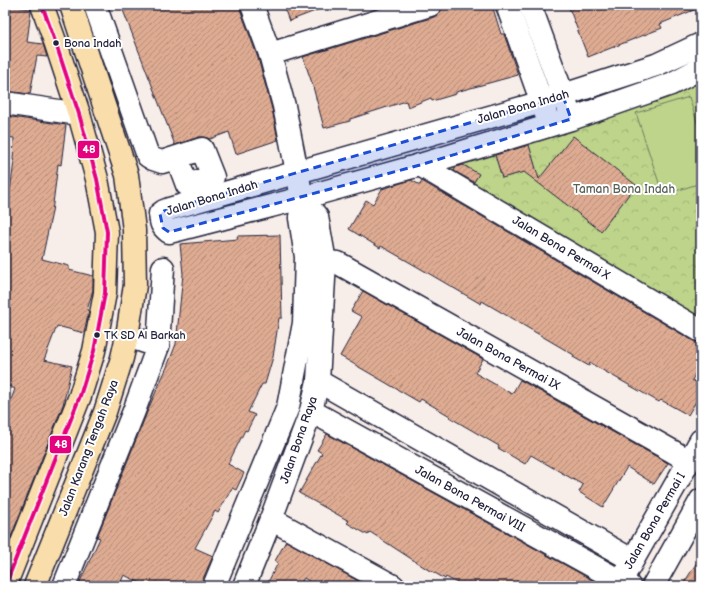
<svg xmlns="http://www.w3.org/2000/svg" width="706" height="591" font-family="'Balsamiq Sans',sans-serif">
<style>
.park{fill:url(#park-crowns);stroke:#707b62}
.pitch{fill:#bdd48a;stroke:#707b62}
.building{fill:url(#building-hatch);stroke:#22223b}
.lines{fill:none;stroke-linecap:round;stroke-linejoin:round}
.minor-casing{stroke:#22223b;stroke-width:25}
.major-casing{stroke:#22223b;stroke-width:25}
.minor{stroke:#fff;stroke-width:22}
.major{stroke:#f9deab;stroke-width:22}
.bus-1-casing{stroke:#fff;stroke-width:7}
.bus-1{stroke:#e5007d;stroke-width:4}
.marked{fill:#1d4ed8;fill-opacity:0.2;stroke:#1d4ed8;stroke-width:3;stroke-dasharray:8 5;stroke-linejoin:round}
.bus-dot{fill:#22223b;stroke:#fff;stroke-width:1.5}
.labels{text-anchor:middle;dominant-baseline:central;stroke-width:4;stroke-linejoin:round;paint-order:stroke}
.bus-label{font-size:11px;fill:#22223b;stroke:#fff;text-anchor:start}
.street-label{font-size:12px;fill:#22223b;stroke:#fff}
.park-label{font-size:12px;fill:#586057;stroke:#fff}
.line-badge{stroke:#fff;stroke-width:1.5}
.badge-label{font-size:11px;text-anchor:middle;font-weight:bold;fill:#fff}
</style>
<defs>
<pattern id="park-crowns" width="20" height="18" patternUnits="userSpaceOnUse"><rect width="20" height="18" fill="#bdd48a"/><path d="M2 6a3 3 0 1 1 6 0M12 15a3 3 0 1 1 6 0" fill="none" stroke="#a2b678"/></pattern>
<pattern id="building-hatch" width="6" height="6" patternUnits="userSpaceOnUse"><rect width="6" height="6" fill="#deab92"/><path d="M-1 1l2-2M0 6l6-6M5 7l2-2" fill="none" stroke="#b48b78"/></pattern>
</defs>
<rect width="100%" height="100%" fill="#f8eee9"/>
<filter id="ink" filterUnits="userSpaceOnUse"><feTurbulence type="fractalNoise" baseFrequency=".025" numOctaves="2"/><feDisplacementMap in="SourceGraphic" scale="8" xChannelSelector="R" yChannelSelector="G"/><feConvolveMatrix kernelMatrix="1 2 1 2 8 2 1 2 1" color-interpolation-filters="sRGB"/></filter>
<g filter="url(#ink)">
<path class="park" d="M701,75v248l-265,-156z"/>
<path class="pitch" d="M689,97l12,38v48l-38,12 -27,-82z"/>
<g class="building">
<path d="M121,5h119v4l18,49 14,51 6,31 -42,14 -7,-22 -19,7 -5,-2h-6l-24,8z"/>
<path d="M283,5h45v1l-39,15z"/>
<path d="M456,5h36l9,29h3l14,41 -62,17v2l-24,7 -1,-3 -23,9 -2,-6 -56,18v2l-26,7 -12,-45 -9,-26 131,-40 5,-3 3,-5z"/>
<path d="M568,5h133v2l-41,17 2,4 -74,29z"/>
<path d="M11,6l19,3 1,2 -4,31 16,2 4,13 -10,-1 -7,38 -25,-3v-68h4z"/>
<path d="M5,116l61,9 -5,40 -3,-1 -6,48 -10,47 27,7v4l24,6v14l-6,20h2l-5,23 -27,-7 -13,34 28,6 -9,39 -58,147v-136l10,-27 -10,-5v-173l6,-27 3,-23 -1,-1 1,-22 -9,-1z"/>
<path d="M573,136l63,49 -35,46 -77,-59 -22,6 -7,-23 34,-10 10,34z"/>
<path d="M463,165l16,9 -5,8 -20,-11 2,-4z"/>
<path d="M411,180l9,5 2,-4 273,161 6,1v21l-9,16 9,5v8l-13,22 -27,-15 -2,2 -69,-39 -1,3 -16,-9 1,-2 -92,-54 -1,3 -65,-38 -35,-20 -1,2 -31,-19 17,-29 7,4 9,-15z"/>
<path d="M280,235l2,83h-3l-6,39 -8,27h-3l-14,28 7,3 -8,16 -2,-1 -17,34 16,9 -8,17 -4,-2 -14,25 -3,-2 -20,37 18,8 -11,25v5h-55l-23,-11 -5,11h-41l22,-48 -3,-1 53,-132 17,-38 9,-23 7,-70 -3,-30 58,-5 -1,-3z"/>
<path d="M363,291l120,68 -8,14 37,21 8,-14 148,83 -14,21 -27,-17 -24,40 -24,-15 4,-7 -52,-30 -6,9 -27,-16 1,-2 -50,-29 1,-1 -29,-17 -2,3 -79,-46 22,-39 -11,-6z"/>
<path d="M327,434l276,152h-141l-16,-9 -1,2 -15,-9v1l-60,-39 -2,3 -21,-12 2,-2 -50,-28 23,-40 -5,-3z"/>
<path d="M286,541l81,45h-50l-13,-8 -5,8h-33l12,-23 -3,-2z"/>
<path d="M701,556v30h-19z"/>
</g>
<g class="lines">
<defs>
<g id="minor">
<path d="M95,5l53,151 5,3 9,3 40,-13 11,28 -26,8 -10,-27"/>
<path d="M507,5l40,112"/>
<path d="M530,5l38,104"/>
<path d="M701,44l-45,21 -114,37 -373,107 -5,2 -4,3c1,9 1,12 9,18l8,-2 125,-32 118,-33 151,-46 100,-35 30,-16"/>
<path d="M270,54l160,-49"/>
<path d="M5,103l74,11"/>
<path d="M420,165l281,166"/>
<path d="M325,262l13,1 334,188 17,10"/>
<path d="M158,346l5,-78"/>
<path d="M318,381l314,179"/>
<path d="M311,411l318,175"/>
<path d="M271,519l122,67"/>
<path d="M626,572l75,-132"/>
<path d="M64,586l70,-175 24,-65 -31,-10"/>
<path d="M214,586l74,-179 16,-84 2,-66 -6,-39 2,-20 -5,-26 -13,-66 -14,-52 -18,-49"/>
<path d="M244,586l27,-67 40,-108 7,-30 7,-119 -8,-45 -15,-19"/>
<path d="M653,586l48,-86"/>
</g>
<g id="major">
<path d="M5,586l75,-190 14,-45 11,-58 2,-61 -10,-53 -18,-65 -23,-70 -14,-39"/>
<path d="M35,586l70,-174 17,-54 5,-22 8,-51 -1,-55 -7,-55 -56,-170"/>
</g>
</defs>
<use href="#minor" class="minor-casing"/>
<use href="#major" class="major-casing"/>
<use href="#minor" class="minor"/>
<use href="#major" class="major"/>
<defs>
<path id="bus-1" d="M5,586l75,-190 14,-45 11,-58 2,-61 -10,-53 -18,-65 -23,-70 -14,-39"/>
</defs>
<use href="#bus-1" class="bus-1-casing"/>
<use href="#bus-1" class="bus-1"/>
</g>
</g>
<path class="marked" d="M563,96l8,23 -151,46 -243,65 -8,2 -6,-4 -3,-14 4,-3z"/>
<g class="bus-dot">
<circle cx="56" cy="43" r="3.5"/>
<circle cx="97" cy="335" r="3.5"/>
</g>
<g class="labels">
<g class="bus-label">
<text x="64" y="43">Bona Indah</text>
<text x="104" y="335">TK SD Al Barkah</text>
</g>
<g class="street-label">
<text transform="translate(523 107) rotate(-16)">Jalan Bona Indah</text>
<text transform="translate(212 198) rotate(-17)">Jalan Bona Indah</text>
<text transform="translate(561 248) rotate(31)">Jalan Bona Permai X</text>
<text transform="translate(508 359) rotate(29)">Jalan Bona Permai IX</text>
<text transform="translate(299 440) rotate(-71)">Jalan Bona Raya</text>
<text transform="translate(89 448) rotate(-69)">Jalan Karang Tengah Raya</text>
<text transform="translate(470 499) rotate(29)">Jalan Bona Permai VIII</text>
<text transform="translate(655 521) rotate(-60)">Jalan Bona Permai I</text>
</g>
<g class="park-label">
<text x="624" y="189">Taman Bona Indah</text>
</g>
</g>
<g class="line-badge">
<rect x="77" y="140" width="23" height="19" rx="4" fill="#e5007d"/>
<rect x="49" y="435" width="23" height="19" rx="4" fill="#e5007d"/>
</g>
<g class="badge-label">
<text x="89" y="153">48</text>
<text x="61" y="448">48</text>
</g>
<rect width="706" height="591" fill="none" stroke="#fff" stroke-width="20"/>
<rect x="10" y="10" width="686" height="571" fill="none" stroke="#22223b" stroke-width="1.5" filter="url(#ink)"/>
</svg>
